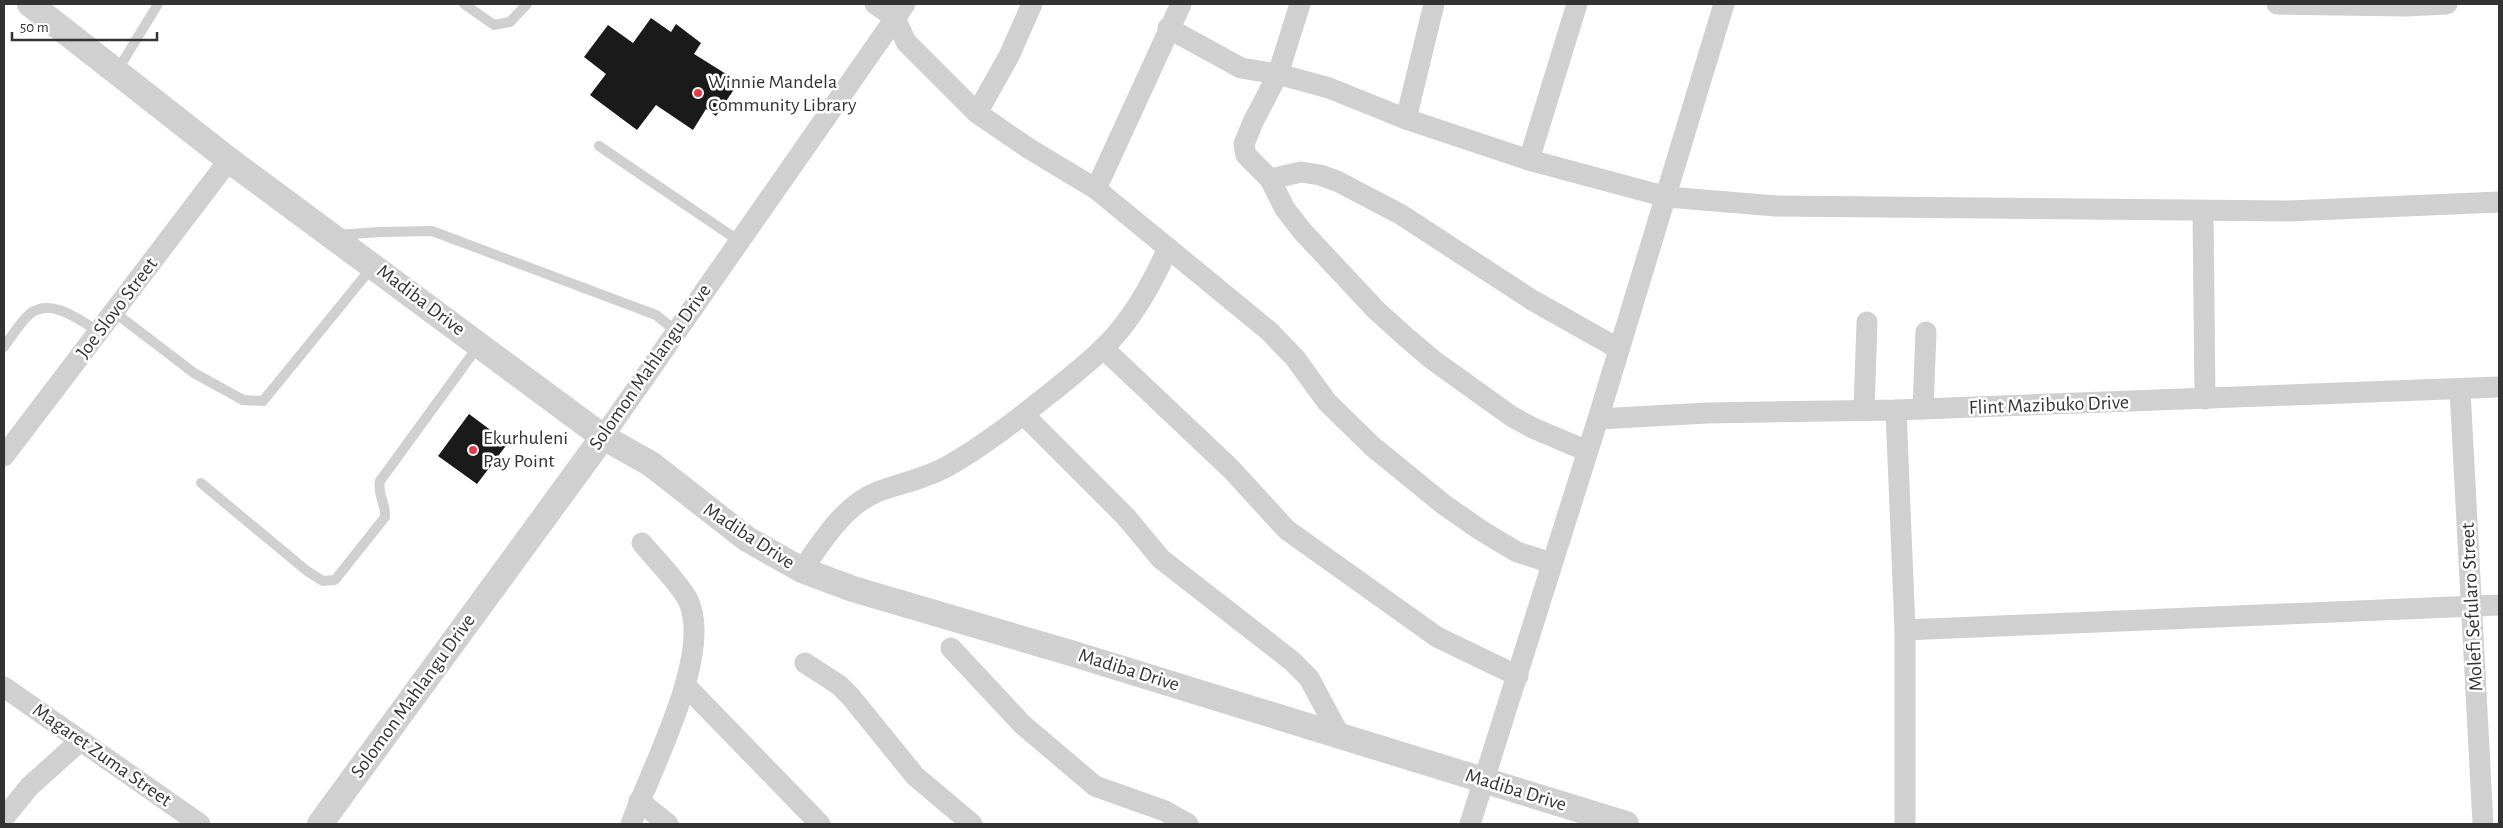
<svg xmlns="http://www.w3.org/2000/svg" width="2503" height="828" font-family="'Alegreya Sans',sans-serif">
<style>
.building{fill:#1a1a1a}
.lines{fill:none;stroke-linecap:round;stroke-linejoin:round}
.service{stroke:#d0d0d0;stroke-width:10}
.minor{stroke:#d0d0d0;stroke-width:21}
.tertiary{stroke:#d0d0d0;stroke-width:26}
.poi-dot{fill:#e63946;stroke:#fff;stroke-width:2}
.labels{text-anchor:middle;dominant-baseline:central;stroke-width:5;stroke-linejoin:round;paint-order:stroke}
.poi-label{font-size:20px;fill:#333;stroke:#fff;text-anchor:start}
.street-label{font-size:20px;fill:#333;stroke:#fff}
</style>
<rect width="100%" height="100%" fill="#fff"/>
<g class="building">
<path d="M651,18l20,14 5,-8 25,19 -7,11 45,28 -23,34 -10,-7 -13,21 -37,-25 -19,25 -47,-35 16,-21 -22,-17 24,-32 25,18z"/>
<path d="M469,414l39,29 -31,41 -39,-28z"/>
</g>
<g class="lines">
<g class="service">
<path d="M464,4l30,21 16,-3 17,-18"/>
<path d="M117,71l41,-67"/>
<path d="M599,146l140,95"/>
<path d="M338,235l42,-3 52,-1 224,84 20,16"/>
<path d="M114,312l80,61 49,27 20,1 110,-135"/>
<path d="M4,347c7,-10 17,-26 27,-34 22,-15 50,8 68,19"/>
<path d="M201,483l106,88 16,10 12,-1 50,-63c1,-13 -8,-23 -5,-36l99,-136"/>
</g>
<g class="minor">
<path d="M875,4l20,14 11,24 71,71 51,35 68,41 173,142 26,27 32,44 45,44 71,58 39,27 35,21 35,11"/>
<path d="M1300,4l-22,70 -25,48 -9,22 2,11 24,24 15,30 18,23 73,78 31,28 26,22 78,56 22,12 54,23"/>
<path d="M2277,4l128,2 42,-2"/>
<path d="M1168,28l73,40 37,6 51,14 77,31 123,41 138,37 109,9 513,5 210,-9"/>
<path d="M977,113l32,-57 23,-52"/>
<path d="M1406,119l28,-115"/>
<path d="M1529,160l48,-156"/>
<path d="M1270,179l31,-7 19,3 17,6 63,33 132,86 87,49"/>
<path d="M1096,189l85,-185"/>
<path d="M2203,211l2,188"/>
<path d="M1103,348l128,121 56,61 150,107 81,39"/>
<path d="M2460,390l23,434"/>
<path d="M1923,409l3,-77"/>
<path d="M1864,410l3,-88"/>
<path d="M1896,410l9,220v194"/>
<path d="M1024,415l102,102 35,42 131,102 17,17 31,58"/>
<path d="M1598,419l109,-6 189,-3 603,-23"/>
<path d="M603,437l302,-433"/>
<path d="M4,456l225,-296"/>
<path d="M802,570c20,-28 41,-64 75,-78 24,-9 48,-13 71,-26 37,-21 71,-48 105,-75 27,-22 56,-44 76,-73 16,-22 28,-45 39,-70"/>
<path d="M1905,630l594,-25"/>
<path d="M951,648l72,77 72,61 70,25 23,13"/>
<path d="M805,663l34,22 12,12 64,79 57,48"/>
<path d="M686,686l134,138"/>
<path d="M4,687l196,137"/>
<path d="M639,801l29,23"/>
<path d="M4,818l25,-31 51,-46"/>
<path d="M631,824c19,-54 83,-170 57,-224 -9,-17 -33,-41 -46,-57"/>
<path d="M1470,824l128,-405 126,-415"/>
</g>
<g class="tertiary">
<path d="M30,4l199,156 374,277 48,27 96,75 55,31 51,19 221,65 552,170"/>
<path d="M320,824l283,-387"/>
</g>
</g>
<g class="poi-dot">
<circle cx="698" cy="93" r="5"/>
<circle cx="473" cy="450" r="5"/>
</g>
<g class="labels">
<g class="poi-label">
<text x="708" y="82">Winnie Mandela<tspan x="708" dy="23">Community Library</tspan></text>
<text x="483" y="438">Ekurhuleni<tspan x="483" dy="23">Pay Point</tspan></text>
</g>
<g class="street-label">
<text transform="translate(421 300) rotate(37)">Madiba Drive</text>
<text transform="translate(117 308) rotate(-53)">Joe Slovo Street</text>
<text transform="translate(650 367) rotate(-55)">Solomon Mahlangu Drive</text>
<text transform="translate(2049 405) rotate(-2)">Flint Mazibuko Drive</text>
<text transform="translate(749 536) rotate(33)">Madiba Drive</text>
<text transform="translate(2472 607) rotate(-93)">Molefi Sefularo Street</text>
<text transform="translate(1129 670) rotate(17)">Madiba Drive</text>
<text transform="translate(413 696) rotate(-54)">Solomon Mahlangu Drive</text>
<text transform="translate(102 755) rotate(35)">Magaret Zuma Street</text>
<text transform="translate(1516 790) rotate(17)">Madiba Drive</text>
</g>
</g>
<rect width="2503" height="828" fill="none" stroke="#333333" stroke-width="10"/>
<path d="M12 32v8h145v-8" fill="none" stroke="#333333" stroke-width="2.5"/>
<text x="20" y="32" font-size="15" fill="#333333" stroke="#ffffff" stroke-width="4" paint-order="stroke">50 m</text>
</svg>
